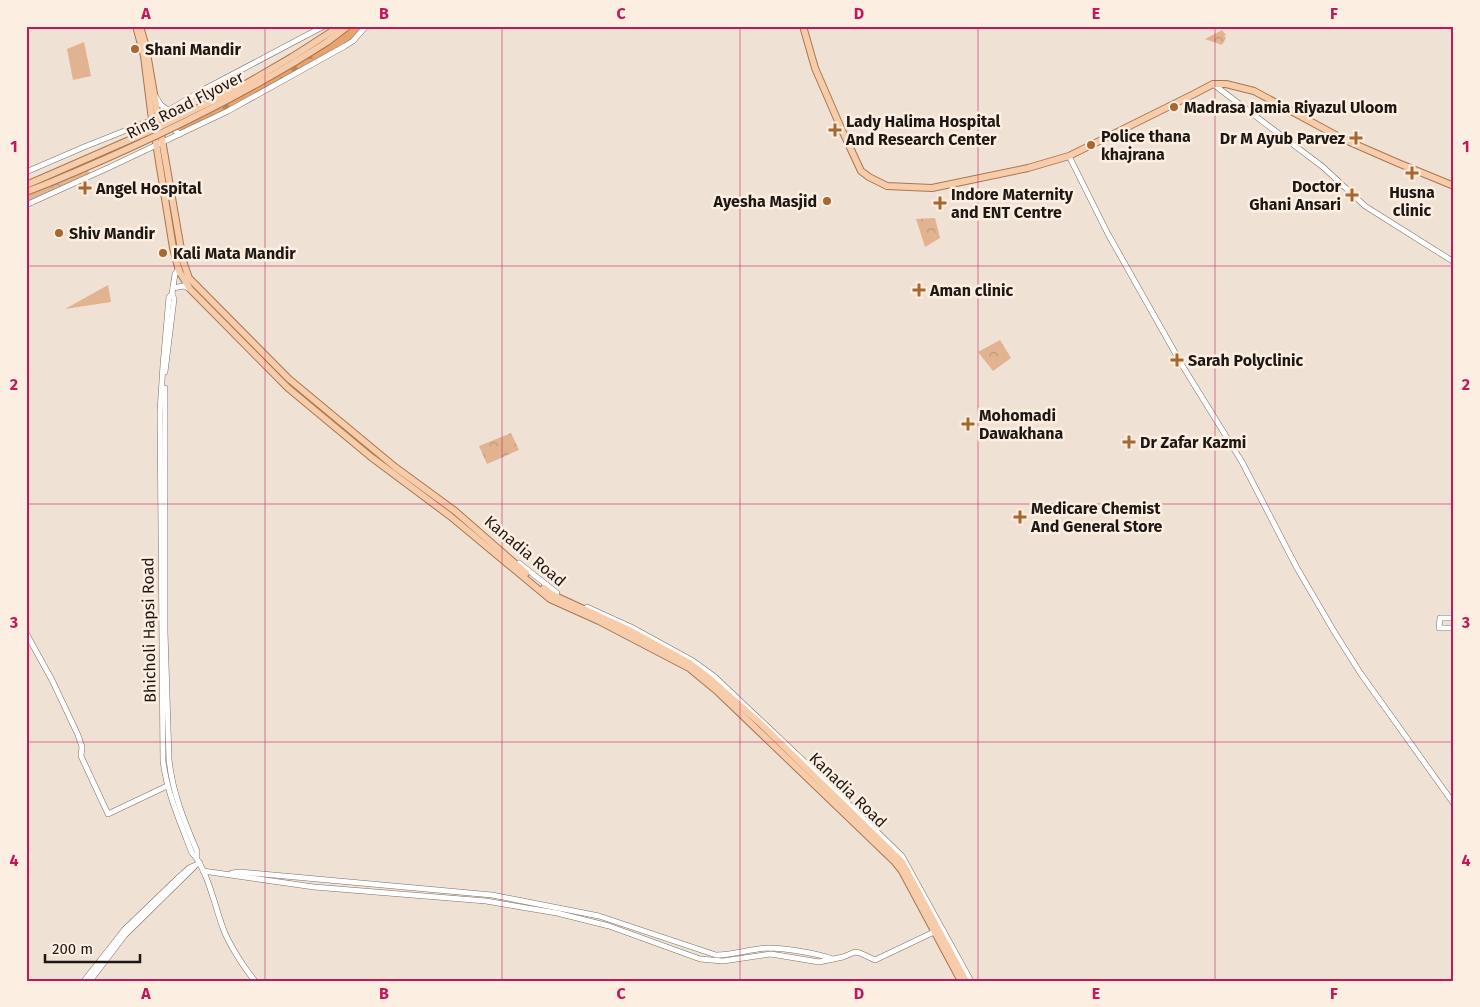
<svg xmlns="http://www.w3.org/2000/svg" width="1480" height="1007" font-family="'Fira Sans',sans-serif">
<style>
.forest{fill:url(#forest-firs)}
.park{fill:url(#park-crowns)}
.garden{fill:#e1b390}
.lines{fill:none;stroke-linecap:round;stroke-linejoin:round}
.minor-casing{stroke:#7b6e64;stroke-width:6}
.major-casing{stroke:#a77750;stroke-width:8}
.minor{stroke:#fff;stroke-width:5}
.major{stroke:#f7ccaa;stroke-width:6}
.major-bridge-casing{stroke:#a77750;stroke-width:8;stroke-linecap:butt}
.major-bridge{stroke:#f7ccaa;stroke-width:6}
.grid{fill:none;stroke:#c2185b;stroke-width:1;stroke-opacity:0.55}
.poi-dot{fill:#a7672f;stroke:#fdeee2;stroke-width:2}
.labels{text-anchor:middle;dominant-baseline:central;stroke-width:5;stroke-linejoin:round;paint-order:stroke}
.poi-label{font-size:16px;font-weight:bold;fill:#1d1814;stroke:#fdeee2;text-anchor:start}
.street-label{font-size:16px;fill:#1d1814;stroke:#fdeee2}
.neatline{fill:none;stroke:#c2185b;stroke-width:2}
.grid-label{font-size:16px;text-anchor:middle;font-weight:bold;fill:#c2185b}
</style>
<defs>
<pattern id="forest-firs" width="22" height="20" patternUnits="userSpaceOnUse" patternTransform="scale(1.25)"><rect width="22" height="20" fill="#e7a36d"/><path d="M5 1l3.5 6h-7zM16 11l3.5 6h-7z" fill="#bb8458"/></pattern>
<pattern id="park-crowns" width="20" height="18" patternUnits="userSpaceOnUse" patternTransform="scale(1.25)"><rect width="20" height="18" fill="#e1b390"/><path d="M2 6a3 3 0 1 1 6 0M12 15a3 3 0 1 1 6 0" fill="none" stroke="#c1997b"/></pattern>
</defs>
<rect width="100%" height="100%" fill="#f0e1d5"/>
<path class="forest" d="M352,26h10l-8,11 -16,10 -115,64 -43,20 -1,-4 151,-84z"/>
<g class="park">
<path d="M1222,30l4,5 -2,1 2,2 -4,7 -17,-6z"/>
<path d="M85,166l7,10 -66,30v-14z"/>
<path d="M935,218l5,20 -15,9 -9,-28z"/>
<path d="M1000,340l11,18 -18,13 -15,-19z"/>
<path d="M511,433l8,17 -32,14 -8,-18z"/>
</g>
<g class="garden">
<path d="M84,42l7,34 -18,4 -6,-31z"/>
<path d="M108,285l3,17 -46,7z"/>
</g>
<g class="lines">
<defs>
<g id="minor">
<path d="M1213,84l110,83 42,39 89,56"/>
<path d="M155,96l6,9 7,5c-1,12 1,18 12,24"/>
<path d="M1069,156l39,78 74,131 60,97 55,106 38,65 26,41 93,130"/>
<path d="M26,172l58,-25 68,-27 51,-30 121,-64"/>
<path d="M26,205l84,-38 118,-56 117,-65 8,-5 13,-15"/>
<path d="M179,269l-4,5 -3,20 -3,3 -6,68 -3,47 3,349c4,32 17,61 29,92 15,15 23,54 31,75 5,15 22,41 32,53"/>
<path d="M173,288l10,-2 7,3"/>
<path d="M165,372l9,-73 -2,-5"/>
<path d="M165,388v244l4,127c3,32 15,62 28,92v6"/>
<path d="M519,563l38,30"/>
<path d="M587,607l44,20 62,34 22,16 111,105 76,74 69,125"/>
<path d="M1454,618h-14l-1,10h15"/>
<path d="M26,633l26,47 26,55 4,12 -1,9 27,58 59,-28"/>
<path d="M203,871l111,16 172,14 35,6 36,6 52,13 91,33 23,2 48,-7 48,8 24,-5 12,-5 5,1 15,7 61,-29"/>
<path d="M232,873l8,-1 252,23 107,21 117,39c17,0 34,-6 51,-7 16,0 50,5 65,11"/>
<path d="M84,981l40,-51 55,-53 10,-9 11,-5"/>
<path d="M90,981l35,-46 69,-68"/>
</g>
<g id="major">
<path d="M136,26l8,30 7,56 22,136 6,23 11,18 98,99 83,69 79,59 100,83 49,22 90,47 29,24 176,169 8,10 59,110"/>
<path d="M140,26l6,21"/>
<path d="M803,26l12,42 26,60 20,43 8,6 18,9 45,2 96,-20 41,-12 125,-62 19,-10h13l28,7 89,48 55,24 56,23"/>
<path d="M292,57l48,-31"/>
<path d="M148,59l35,202 6,17 100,101 106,88 60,44 71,62"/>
<path d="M295,62l32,-20 21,-16"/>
<path d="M26,185l21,-9"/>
<path d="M26,192l23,-9"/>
<path d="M544,588l9,7 76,35 62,34 18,14 52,46 141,138 64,119"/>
</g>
</defs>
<use href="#minor" class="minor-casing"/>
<use href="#major" class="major-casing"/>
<use href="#minor" class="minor"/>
<use href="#major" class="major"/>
<defs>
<g id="major-bridge">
<path d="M47,176l112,-49 76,-37 57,-33"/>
<path d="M49,183c85,-35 167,-74 246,-121"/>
</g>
</defs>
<use href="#major-bridge" class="major-bridge-casing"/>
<use href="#major-bridge" class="major-bridge"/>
</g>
<path class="grid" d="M265,26v955M502,26v955M740,26v955M978,26v955M1215,26v955M26,266h1428M26,504h1428M26,742h1428"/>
<g class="poi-dot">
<circle cx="135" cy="49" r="5"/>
<circle cx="1174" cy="107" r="5"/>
<path d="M832.5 122.5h5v5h5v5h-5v5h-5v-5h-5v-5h5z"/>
<path d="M1353.5 130.5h5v5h5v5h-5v5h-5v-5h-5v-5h5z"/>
<circle cx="1091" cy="145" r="5"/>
<path d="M1409.5 165.5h5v5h5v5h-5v5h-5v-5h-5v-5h5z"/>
<path d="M82.5 180.5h5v5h5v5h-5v5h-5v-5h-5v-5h5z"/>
<path d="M1349.5 187.5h5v5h5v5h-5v5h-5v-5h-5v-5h5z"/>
<circle cx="827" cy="201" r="5"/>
<path d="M937.5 195.5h5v5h5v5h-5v5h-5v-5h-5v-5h5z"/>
<circle cx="59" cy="233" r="5"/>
<circle cx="163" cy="253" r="5"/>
<path d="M916.5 282.5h5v5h5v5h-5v5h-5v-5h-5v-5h5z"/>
<path d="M1174.5 352.5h5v5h5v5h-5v5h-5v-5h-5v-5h5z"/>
<path d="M965.5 416.5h5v5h5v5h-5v5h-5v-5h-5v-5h5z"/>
<path d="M1126.5 434.5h5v5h5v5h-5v5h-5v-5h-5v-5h5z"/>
<path d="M1017.5 509.5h5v5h5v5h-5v5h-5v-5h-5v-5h5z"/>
</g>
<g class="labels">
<g class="poi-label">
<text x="145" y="49">Shani Mandir</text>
<text x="1184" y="107">Madrasa Jamia Riyazul Uloom</text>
<text x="846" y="121">Lady Halima Hospital<tspan x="846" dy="18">And Research Center</tspan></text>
<text x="1101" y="136">Police thana<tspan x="1101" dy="18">khajrana</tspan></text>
<text x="1345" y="138" text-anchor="end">Dr M Ayub Parvez</text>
<text x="1341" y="186" text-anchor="end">Doctor<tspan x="1341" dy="18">Ghani Ansari</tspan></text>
<text x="96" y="188">Angel Hospital</text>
<text x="1412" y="192" text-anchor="middle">Husna<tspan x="1412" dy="18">clinic</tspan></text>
<text x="951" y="194">Indore Maternity<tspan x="951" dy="18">and ENT Centre</tspan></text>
<text x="817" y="201" text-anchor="end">Ayesha Masjid</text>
<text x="69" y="233">Shiv Mandir</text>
<text x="173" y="253">Kali Mata Mandir</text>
<text x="930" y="290">Aman clinic</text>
<text x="1188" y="360">Sarah Polyclinic</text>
<text x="979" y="415">Mohomadi<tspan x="979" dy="18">Dawakhana</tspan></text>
<text x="1140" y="442">Dr Zafar Kazmi</text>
<text x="1031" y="508">Medicare Chemist<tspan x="1031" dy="18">And General Store</tspan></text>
</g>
<g class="street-label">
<text transform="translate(185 105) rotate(-27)">Ring Road Flyover</text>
<text transform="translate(525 551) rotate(40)">Kanadia Road</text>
<text transform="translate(149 630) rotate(-91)">Bhicholi Hapsi Road</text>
<text transform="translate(848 790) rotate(44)">Kanadia Road</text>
</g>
</g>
<rect width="1480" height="1007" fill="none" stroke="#fdeee2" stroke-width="55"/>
<path d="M45 954v8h95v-8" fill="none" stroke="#1d1814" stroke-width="2.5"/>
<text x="52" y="954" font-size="15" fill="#1d1814" stroke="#fdeee2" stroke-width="4" paint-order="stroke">200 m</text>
<rect x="28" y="28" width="1424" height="952" class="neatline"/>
<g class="grid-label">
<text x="146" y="19">A</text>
<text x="384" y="19">B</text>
<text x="621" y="19">C</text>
<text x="859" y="19">D</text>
<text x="1096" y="19">E</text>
<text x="1334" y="19">F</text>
<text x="14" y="152">1</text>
<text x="1466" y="152">1</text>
<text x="14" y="390">2</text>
<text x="1466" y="390">2</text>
<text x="14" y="628">3</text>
<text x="1466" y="628">3</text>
<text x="14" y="866">4</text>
<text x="1466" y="866">4</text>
<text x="146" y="999">A</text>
<text x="384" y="999">B</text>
<text x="621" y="999">C</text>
<text x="859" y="999">D</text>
<text x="1096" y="999">E</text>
<text x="1334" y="999">F</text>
</g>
</svg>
